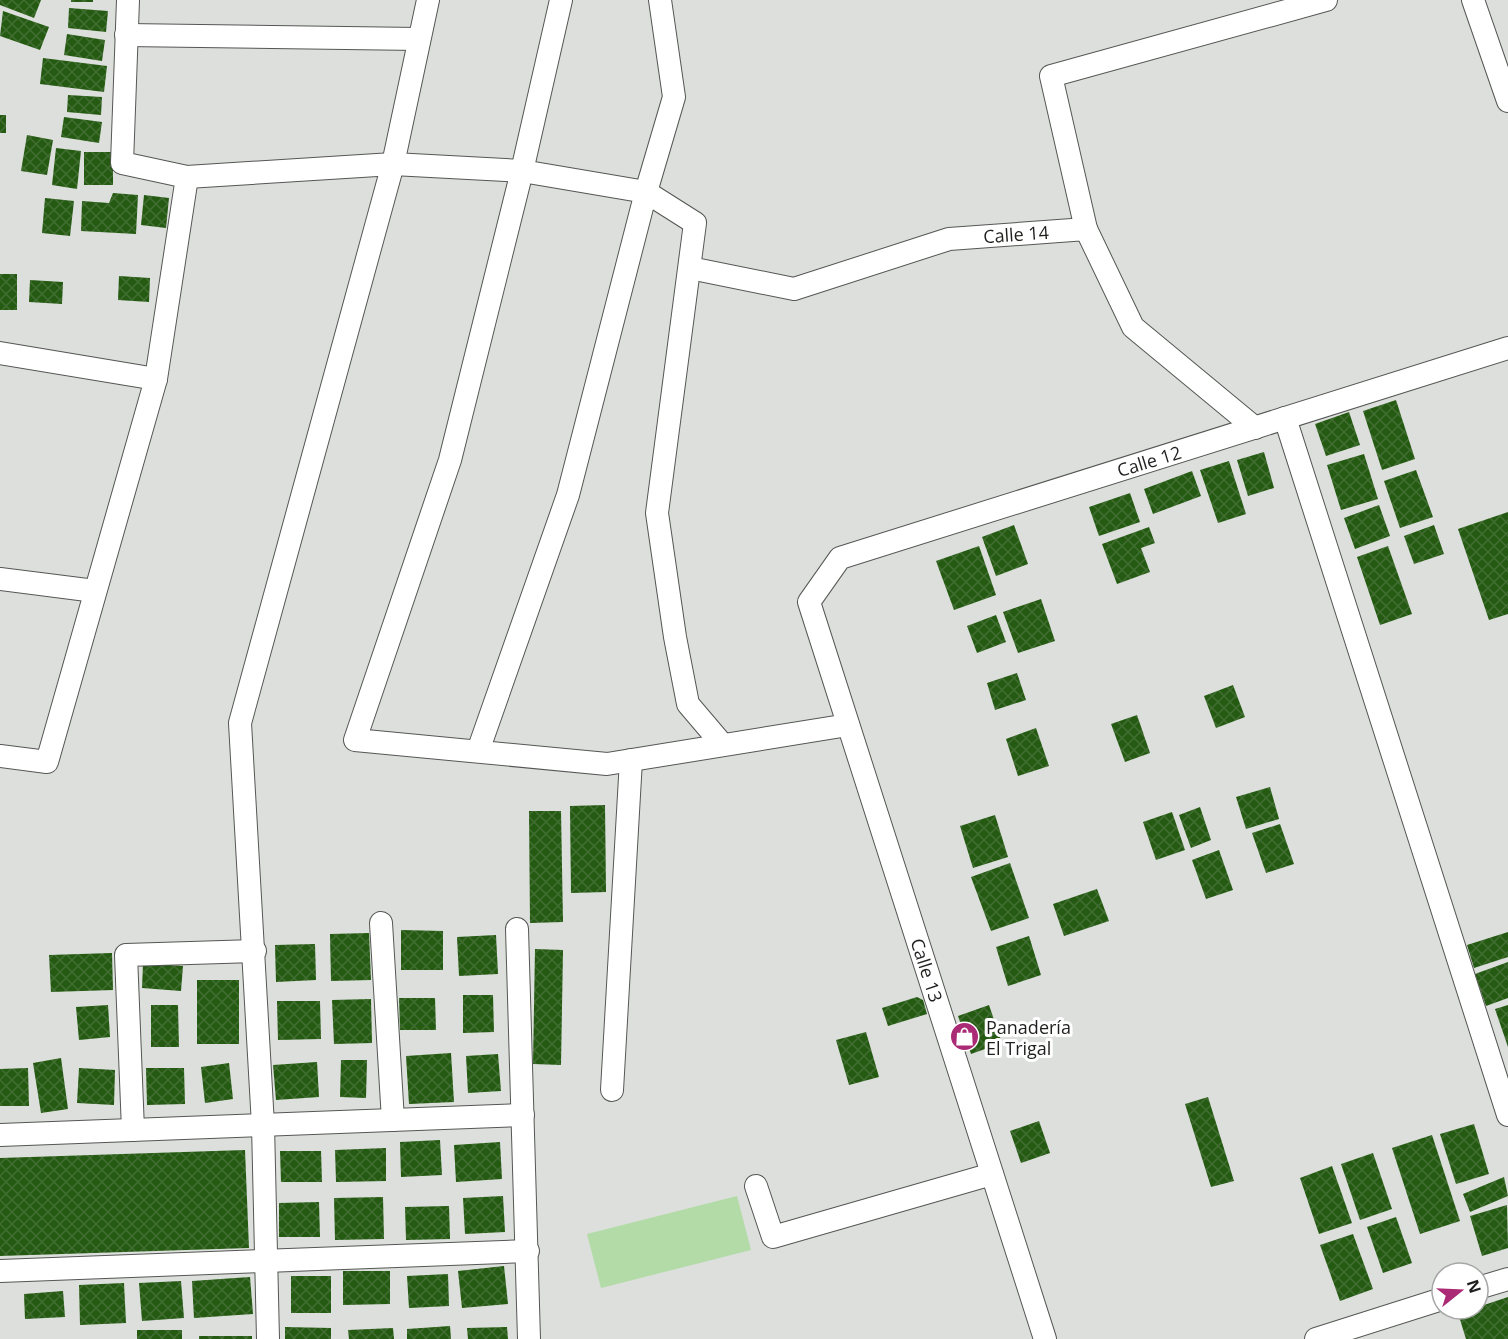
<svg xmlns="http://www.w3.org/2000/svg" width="1508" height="1339" font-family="'Open Sans',sans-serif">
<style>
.grass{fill:#b2dba7}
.building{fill:url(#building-cross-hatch)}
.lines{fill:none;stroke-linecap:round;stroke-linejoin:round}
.minor-casing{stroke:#545753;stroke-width:24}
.minor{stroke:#fff;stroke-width:22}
.labels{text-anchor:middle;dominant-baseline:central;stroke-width:6;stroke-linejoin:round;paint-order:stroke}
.street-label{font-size:18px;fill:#1f201e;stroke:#fff}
.poi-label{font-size:18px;fill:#1f201e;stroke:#fff;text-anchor:start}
</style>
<defs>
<pattern id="building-cross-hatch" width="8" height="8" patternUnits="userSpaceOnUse" patternTransform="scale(1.5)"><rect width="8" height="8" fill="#245a11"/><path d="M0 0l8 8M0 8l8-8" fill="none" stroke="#426e33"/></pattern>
</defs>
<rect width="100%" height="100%" fill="#dcdfdb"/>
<path class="grass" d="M737,1196l14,54 -150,38 -14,-54z"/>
<g class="building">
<path d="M0,0h41l-7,18 -34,-13z"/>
<rect x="71" y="0" width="22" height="2"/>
<path d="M69,8l39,3 -2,21 -38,-4z"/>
<path d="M3,11l46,16 -9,23 -40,-14z"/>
<path d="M67,34l38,6 -3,21 -38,-6z"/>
<path d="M43,58l64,8 -3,26 -64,-8z"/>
<path d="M68,95l34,2 -1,18 -34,-3z"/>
<rect x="0" y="115" width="6" height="18"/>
<path d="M64,117l38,5 -3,21 -38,-6z"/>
<path d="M27,135l26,5 -6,35 -26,-4z"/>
<path d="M56,148l25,3 -4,38 -25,-4z"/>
<rect x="84" y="152" width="29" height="33"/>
<path d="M113,193l25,2 -2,39 -55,-3 1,-30 27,2z"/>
<path d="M144,195l25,3 -3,30 -25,-3z"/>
<path d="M45,198l29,3 -4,35 -28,-3z"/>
<rect x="0" y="274" width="17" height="36"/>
<path d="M119,276l31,2 -1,24 -31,-2z"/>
<path d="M30,280l33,2 -1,22 -33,-2z"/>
<path d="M1396,400l19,59 -33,11 -19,-59z"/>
<path d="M1349,412l11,33 -34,11 -11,-32z"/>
<path d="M1264,452l10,36 -26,8 -11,-36z"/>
<path d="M1364,454l14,45 -37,11 -14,-45z"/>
<path d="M1229,461l17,53 -28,9 -18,-53z"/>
<path d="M1416,470l17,47 -33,11 -16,-47z"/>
<path d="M1192,471l9,25 -48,18 -9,-25z"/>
<path d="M1130,493l10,29 -41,14 -10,-29z"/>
<path d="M1379,505l11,31 -35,13 -11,-31z"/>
<path d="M1508,512v102l-19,6 -31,-91z"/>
<path d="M1014,525l14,39 -32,12 -14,-39z"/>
<path d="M1434,525l10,29 -30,10 -10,-28z"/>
<path d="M1149,527l6,16 -14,5 9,24 -33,12 -15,-40z"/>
<path d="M979,546l17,49 -42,15 -18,-49z"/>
<path d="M1388,546l24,68 -32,11 -23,-68z"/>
<path d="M1041,599l14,42 -37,12 -15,-41z"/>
<path d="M996,615l10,27 -29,11 -10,-27z"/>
<path d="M1017,673l9,27 -31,10 -8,-27z"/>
<path d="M1233,685l12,32 -29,11 -12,-32z"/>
<path d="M1137,715l13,38 -25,9 -14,-38z"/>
<path d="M1036,728l13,38 -31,10 -12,-37z"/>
<path d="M1270,787l9,32 -33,10 -10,-32z"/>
<path d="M605,805l1,87 -35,1 -1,-87z"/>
<path d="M1200,807l11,33 -20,8 -12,-33z"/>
<path d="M529,811h32l2,111 -33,1z"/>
<path d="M1172,812l13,38 -29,10 -13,-38z"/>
<path d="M995,815l13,42 -35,11 -13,-42z"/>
<path d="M1280,824l14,40 -28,9 -14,-40z"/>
<path d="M1219,850l14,40 -27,9 -14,-39z"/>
<path d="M1010,863l19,55 -38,13 -20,-54z"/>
<path d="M1097,889l12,32 -45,15 -11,-32z"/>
<path d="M401,930l42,1v39h-42z"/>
<path d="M1508,932v25l-34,11 -7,-23z"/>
<path d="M369,933l2,47 -40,1 -1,-47z"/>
<path d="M496,935l2,39 -39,2 -2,-39z"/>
<path d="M1029,936l12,39 -33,11 -12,-39z"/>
<path d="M315,944l1,36 -40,2 -1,-37z"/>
<path d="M535,949l28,1 -2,115 -28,-1z"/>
<path d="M112,953l1,37 -62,2 -2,-37z"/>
<path d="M1508,962v36l-22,8 -11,-32z"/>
<path d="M143,963l40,3 -2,25 -39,-3z"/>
<rect x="197" y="980" width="42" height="64"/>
<path d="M463,995h30l1,37 -31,1z"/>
<path d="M917,997l6,3 4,14 -39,12 -6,-18z"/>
<path d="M399,998h36l1,32h-36z"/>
<path d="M371,999l1,44 -38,1 -2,-44z"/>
<path d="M277,1001h43l1,38 -43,1z"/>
<path d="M108,1005l2,32 -31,3 -3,-33z"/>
<path d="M151,1005h27l1,42h-28z"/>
<path d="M989,1005l13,38 -31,11 -13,-38z"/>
<path d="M1508,1005v42l-13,-38z"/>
<path d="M866,1032l13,45 -30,8 -13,-45z"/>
<path d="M451,1053l3,49 -45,2 -3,-48z"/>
<path d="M498,1054l3,37 -33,2 -2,-37z"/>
<path d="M61,1058l7,51 -27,4 -8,-50z"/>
<path d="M341,1060h26l-1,38 -26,-1z"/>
<path d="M317,1062l2,35 -43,3 -3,-35z"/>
<path d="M229,1063l4,36 -28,4 -4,-36z"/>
<path d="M28,1068l1,38h-29v-37z"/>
<path d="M79,1068l36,2 -1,35 -37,-2z"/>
<path d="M146,1068h38l1,36 -38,1z"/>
<path d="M1208,1097l26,84 -23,6 -26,-83z"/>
<path d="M1039,1121l11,32 -29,10 -11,-32z"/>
<path d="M1474,1124l15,50 -33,10 -16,-50z"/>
<path d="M1432,1135l28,86 -40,13 -28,-86z"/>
<path d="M440,1140l2,35 -41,2 -1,-35z"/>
<path d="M500,1142l2,37 -46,3 -2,-37z"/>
<path d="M386,1148v33l-50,1 -1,-32z"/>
<path d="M245,1150l4,98 -249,8v-98z"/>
<path d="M280,1151h41l1,31h-41z"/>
<path d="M1373,1153l19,56 -32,11 -19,-56z"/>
<path d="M1332,1166l20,57 -33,11 -19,-56z"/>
<path d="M1504,1177l4,19 -38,16 -7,-18z"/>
<path d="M503,1196l2,36 -40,2 -2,-36z"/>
<path d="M383,1197l1,42 -49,1 -1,-42z"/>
<path d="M319,1202l1,35h-41v-34z"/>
<path d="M1507,1205l1,43 -26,8 -12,-40z"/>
<path d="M449,1206l1,33 -44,1 -1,-33z"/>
<path d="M1396,1217l16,46 -29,10 -16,-46z"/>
<path d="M1353,1234l20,55 -33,12 -20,-56z"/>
<path d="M504,1266l4,38 -46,4 -4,-37z"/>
<path d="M343,1271h47v33l-47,1z"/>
<path d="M448,1274l1,32 -40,2 -2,-32z"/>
<rect x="291" y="1276" width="40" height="37"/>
<path d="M250,1277l3,37 -59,4 -2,-37z"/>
<path d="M181,1281l3,37 -42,3 -3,-38z"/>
<path d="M124,1283l2,40 -46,2 -1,-40z"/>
<path d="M63,1291l2,26 -40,2 -1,-25z"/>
<path d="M1508,1297v42h-42l-8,-26 20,-4v-2z"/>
<path d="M450,1326l1,13h-44v-10z"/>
<path d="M285,1327l46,1v11h-46z"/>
<path d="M507,1327l1,12h-40l-1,-11z"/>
<path d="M393,1328l1,11h-45l-1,-9z"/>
<rect x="137" y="1330" width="45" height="9"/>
<rect x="199" y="1336" width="53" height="3"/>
</g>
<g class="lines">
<defs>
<g id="minor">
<path d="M128,0l-6,163 65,14 206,-13 129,7 124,21 49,31 -38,290 18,124 13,67 34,40"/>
<path d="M561,0l-39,171 -72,289 -95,280 252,24 241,-39"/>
<path d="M1473,0l35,101"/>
<path d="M126,35l292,4"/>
<path d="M1086,229l-35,-153 275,-76"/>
<path d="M690,268l104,21 155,-50 137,-10 47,98 122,101"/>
<path d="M0,353l156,26"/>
<path d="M1285,418l223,697"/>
<path d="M0,579l95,12"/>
<path d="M478,751l90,-256 78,-303 28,-95 -14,-97"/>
<path d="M0,756l47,6 109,-383 31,-202"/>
<path d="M381,923l12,197"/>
<path d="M517,929l12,410"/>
<path d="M612,1090l19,-330"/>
<path d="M133,1130l-7,-175 129,-4"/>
<path d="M0,1135l523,-20"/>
<path d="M756,1186l17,51 219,-63"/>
<path d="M0,1271l528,-20"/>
<path d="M1478,1288l30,-9"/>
<path d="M268,1339l-5,-214 -23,-402 153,-559 35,-164"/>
<path d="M1045,1339l-236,-737 31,-44 668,-210"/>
<path d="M1316,1339l126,-40"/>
</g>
</defs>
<use href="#minor" class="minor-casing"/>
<use href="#minor" class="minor"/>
</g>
<defs>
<symbol id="shop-disc" viewBox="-11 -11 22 22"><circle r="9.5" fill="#ab2a76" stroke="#fff"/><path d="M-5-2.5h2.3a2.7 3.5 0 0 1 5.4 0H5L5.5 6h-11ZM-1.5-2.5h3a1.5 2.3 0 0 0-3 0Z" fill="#fff"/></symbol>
</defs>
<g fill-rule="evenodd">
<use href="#shop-disc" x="948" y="1020" width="33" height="33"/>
</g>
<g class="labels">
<g class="street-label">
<text transform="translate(1016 234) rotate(-4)">Calle 14</text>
<text transform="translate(1149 461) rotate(-17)">Calle 12</text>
<text transform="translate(927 970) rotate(72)">Calle 13</text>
</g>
<g class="poi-label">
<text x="986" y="1027">Panadería<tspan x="986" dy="21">El Trigal</tspan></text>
</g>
</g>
<g transform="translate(1460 1291) rotate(72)"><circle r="28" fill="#ffffff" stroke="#a5a6a5" stroke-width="1.5"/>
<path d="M0-4.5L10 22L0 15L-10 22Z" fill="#ab2a76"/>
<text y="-9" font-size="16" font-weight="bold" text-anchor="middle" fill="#1f201e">N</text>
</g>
</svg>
